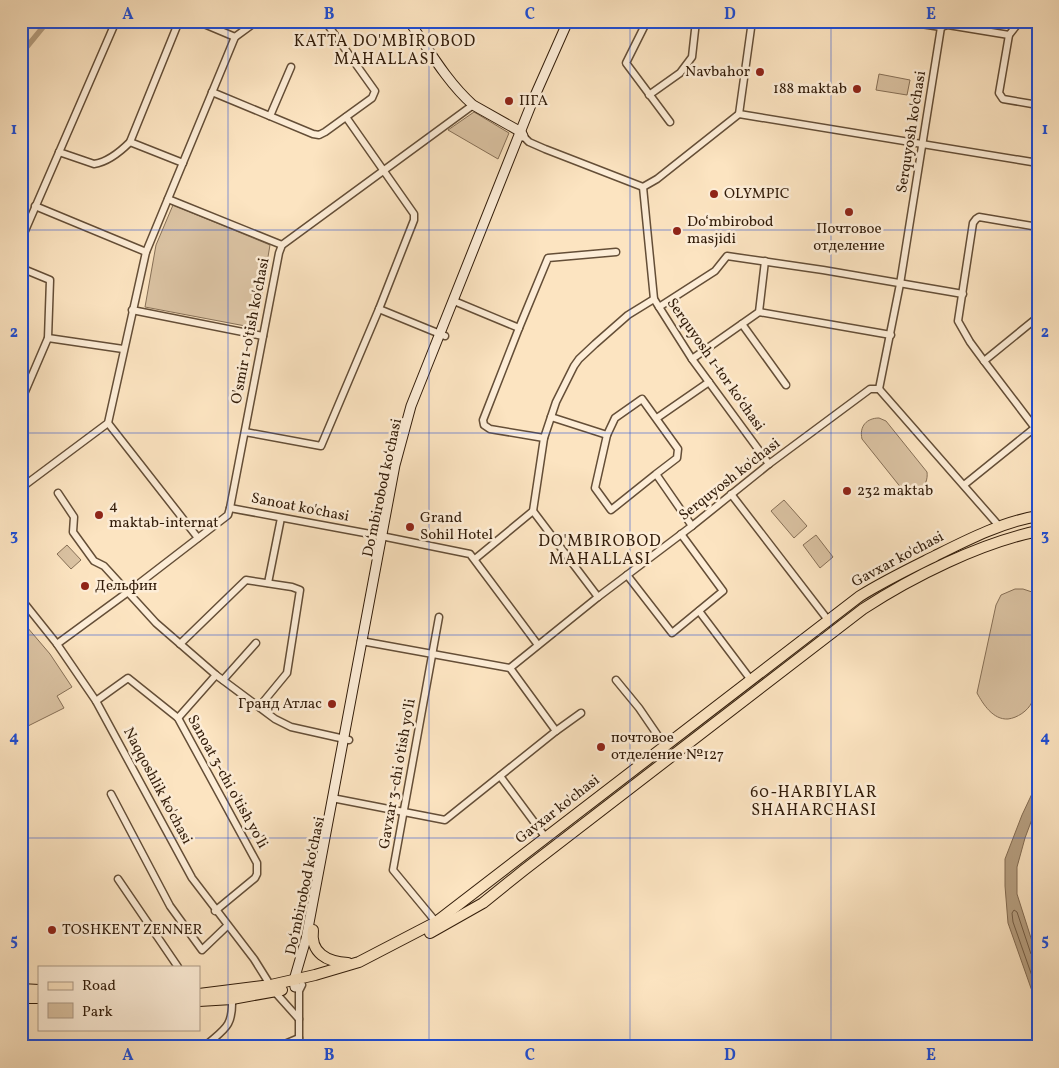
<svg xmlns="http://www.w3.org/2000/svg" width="1059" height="1068" font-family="Vollkorn,serif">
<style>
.green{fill:#dac2a2;stroke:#866f56}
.water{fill:#b7a082;stroke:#826b52}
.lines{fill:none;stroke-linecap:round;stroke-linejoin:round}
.shore{stroke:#745e46;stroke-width:1}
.canal{stroke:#b7a082;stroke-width:5.5}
.street-casing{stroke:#644e37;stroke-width:9}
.secondary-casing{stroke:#321c09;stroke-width:11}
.primary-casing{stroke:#321c09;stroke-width:12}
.street{stroke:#fdedd7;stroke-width:6}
.secondary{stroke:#fdedd7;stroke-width:9}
.primary{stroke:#fce4c1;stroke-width:10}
.grid{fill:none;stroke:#1d4ed8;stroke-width:1;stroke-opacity:0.55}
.poi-dot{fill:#8f2418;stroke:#fdedd7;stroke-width:2}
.labels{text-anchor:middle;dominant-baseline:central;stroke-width:5;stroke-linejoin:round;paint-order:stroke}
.poi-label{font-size:15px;fill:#321c09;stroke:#fdedd7;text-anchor:start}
.street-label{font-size:15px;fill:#321c09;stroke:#fdedd7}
.neighbourhood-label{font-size:16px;letter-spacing:1px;fill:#321c09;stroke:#fdedd7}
.neatline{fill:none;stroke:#1d4ed8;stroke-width:2}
.grid-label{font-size:16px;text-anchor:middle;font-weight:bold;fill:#1d4ed8}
</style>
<rect width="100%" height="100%" fill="#fce4c1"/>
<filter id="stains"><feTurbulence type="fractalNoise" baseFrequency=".004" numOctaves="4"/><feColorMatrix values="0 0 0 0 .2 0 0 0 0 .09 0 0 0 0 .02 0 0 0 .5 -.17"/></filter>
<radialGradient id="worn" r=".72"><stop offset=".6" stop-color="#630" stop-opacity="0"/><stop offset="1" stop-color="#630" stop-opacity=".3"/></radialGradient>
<g class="green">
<path d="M879,74l31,6 -3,15 -31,-5z"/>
<path d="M474,112l35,21 -11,26 -50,-29z"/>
<path d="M173,205l97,40 -14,83 -111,-21 11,-62z"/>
<path d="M879,418l7,3 41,51c2,15 -12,26 -25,17l-40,-50c-3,-13 5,-21 17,-21z"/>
<path d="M784,500l23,26 -13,12 -23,-27z"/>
<path d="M816,535l17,22 -13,11 -17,-23z"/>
<path d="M67,545l14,15 -10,9 -14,-15z"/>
<path d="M958,550l1,2 -128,77 -2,-2 20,-17 40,-26z"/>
<path d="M1015,589h8l15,5c0,27 4,84 -6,108 -4,9 -15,16 -24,17 -15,1 -25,-15 -31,-26l19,-88 5,-10z"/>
<path d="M21,620l29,34 22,33 -15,9 7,12 -36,18 -7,-5z"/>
<path d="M817,635l2,3 -226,174 -2,-3z"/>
</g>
<path class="water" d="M1038,781v22l-13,35 -8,29v27l21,66v53l-6,-22 -24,-68 -3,-37v-27l17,-44z"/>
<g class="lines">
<path class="shore" d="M1038,958l-4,-1 -3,-3 -14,-42 -3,-2 -2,3 1,9 25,71"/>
<path class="canal" d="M21,54l27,-33"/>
<defs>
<g id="street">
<path d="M197,21l38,16"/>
<path d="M484,21l1,2"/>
<path d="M647,21l-21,42 44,59"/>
<path d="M901,21l40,6 7,-2 61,10"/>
<path d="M1020,21l-11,14 -10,58 4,6 35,6"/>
<path d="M212,92l101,42 6,1 6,-3 47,-34 3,-7 -50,-70"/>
<path d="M649,95l31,-22 12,-16 4,-36"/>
<path d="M739,114l299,49"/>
<path d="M739,114l13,-93"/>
<path d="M270,116l21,-49"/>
<path d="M524,137l5,5 16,7 98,38"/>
<path d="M130,142l53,21"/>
<path d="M59,152l35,12c14,-2 26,-12 36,-22l49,-121"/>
<path d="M643,187l11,112 38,60 77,105"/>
<path d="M643,187l14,-8 82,-65"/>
<path d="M168,199l114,46"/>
<path d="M35,206l111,46"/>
<path d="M21,240l95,-219"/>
<path d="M21,268l29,12 -2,58 -27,63"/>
<path d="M454,301l65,27"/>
<path d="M659,307l56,-36 12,-15 96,14 140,24"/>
<path d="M379,309l66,27"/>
<path d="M132,310l131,26"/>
<path d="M759,312l132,23"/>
<path d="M742,324l44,61"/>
<path d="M48,338l75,11"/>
<path d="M692,359l67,-47 6,-51"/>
<path d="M984,361l54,-44"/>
<path d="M879,389l121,138"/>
<path d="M551,417l56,18"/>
<path d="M657,418l52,-36"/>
<path d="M108,423l90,115"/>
<path d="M1035,428l-51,-67 -14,-19 -12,-21 15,-98 3,-4 3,-2 59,10"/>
<path d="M245,432l76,14 58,-137 35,-89v-6l-68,-97"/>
<path d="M544,438l-54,-9 -6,-4 -1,-5 36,-92 29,-70 68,-6"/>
<path d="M656,474l-45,36 -16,-22 12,-53 8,-17 27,-19 36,50 -1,9 -21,16 36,52"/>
<path d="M964,485l73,-59"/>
<path d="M21,488l87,-65 38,-171 89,-215 22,-16"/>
<path d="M58,493l16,24 -1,15 21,29 10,5 52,57 60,52 59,44 16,8 58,13"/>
<path d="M731,494l97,126"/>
<path d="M230,508l49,-255 3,-8 191,-140"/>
<path d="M533,511l65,86"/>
<path d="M386,537l84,17 68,91"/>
<path d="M475,559l58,-48 11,-73 12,-36 18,-36 5,-7 16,-15 33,-29 26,-16"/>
<path d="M627,575l45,58 51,-42 -42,-57"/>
<path d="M268,583l13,-65"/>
<path d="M21,599l36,45 39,57 96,177 62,81 20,32 25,28"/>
<path d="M699,611l52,69"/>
<path d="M57,644l71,-52 100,-77 2,-7 151,28"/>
<path d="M180,644l66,-64 46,7 8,3 -13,83 -28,34"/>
<path d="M510,668l88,-71 94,-71 77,-62 101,-75h9l21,-105 42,-263"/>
<path d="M223,680l33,-37"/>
<path d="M616,680l23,28 26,38"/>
<path d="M96,701l32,-23 50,40 79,145v11l-2,4 -40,33"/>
<path d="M178,718l38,-43"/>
<path d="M556,731l25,-18"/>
<path d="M500,776l46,62"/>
<path d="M111,794l59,112 32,44 25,-24"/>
<path d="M332,798l113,22 111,-89 -46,-63 -149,-27"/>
<path d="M118,879l60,88"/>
<path d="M436,922l-43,-52 46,-253"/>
<path d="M204,1047c20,-18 29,-19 28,-48"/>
<path d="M278,1047l21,-9"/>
<path d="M299,1047v-56l3,-6"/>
</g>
<g id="secondary">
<path d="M409,21c20,29 38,61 64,84l48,27 2,4"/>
<path d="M295,987l-1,-7 12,-41 89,-474 16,-59 122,-306 35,-79"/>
</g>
<g id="primary">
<path d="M313,930c-3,23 14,32 35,33"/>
<path d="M430,933l53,-30 41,-33 339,-261c49,-32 117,-66 175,-78"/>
<path d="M21,989l18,1"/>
<path d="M199,994l72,-9 44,-10 44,-13 77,-40 424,-326c24,-15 49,-27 75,-40 32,-16 67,-34 103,-40"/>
<path d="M21,998h18"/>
<path d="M199,1001l33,-2 50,-9"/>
</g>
</defs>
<use href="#street" class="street-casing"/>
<use href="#secondary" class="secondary-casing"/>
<use href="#primary" class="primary-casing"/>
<use href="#street" class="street"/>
<use href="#secondary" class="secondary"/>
<use href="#primary" class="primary"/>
</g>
<path class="grid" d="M228,21v1026M429,21v1026M630,21v1026M831,21v1026M21,230h1017M21,433h1017M21,635h1017M21,838h1017"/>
<g class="poi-dot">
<circle cx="760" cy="72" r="5"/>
<circle cx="857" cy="89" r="5"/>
<circle cx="509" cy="101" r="5"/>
<circle cx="714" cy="194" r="5"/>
<circle cx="849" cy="212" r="5"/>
<circle cx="677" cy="231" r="5"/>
<circle cx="847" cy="491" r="5"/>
<circle cx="99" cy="515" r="5"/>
<circle cx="410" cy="527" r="5"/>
<circle cx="85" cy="586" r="5"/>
<circle cx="332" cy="704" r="5"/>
<circle cx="601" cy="747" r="5"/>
<circle cx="52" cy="930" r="5"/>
</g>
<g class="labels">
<g class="poi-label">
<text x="750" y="72" text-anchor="end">Navbahor</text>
<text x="847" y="89" text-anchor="end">188 maktab</text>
<text x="519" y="101">ПГА</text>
<text x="724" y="194">OLYMPIC</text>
<text x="687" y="222">Do‘mbirobod<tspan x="687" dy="17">masjidi</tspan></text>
<text x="849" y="229" text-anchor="middle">Почтовое<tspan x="849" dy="17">отделение</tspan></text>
<text x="857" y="491">232 maktab</text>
<text x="109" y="506">4<tspan x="109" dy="17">maktab-internat</tspan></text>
<text x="420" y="518">Grand<tspan x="420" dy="17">Sohil Hotel</tspan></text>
<text x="95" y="586">Дельфин</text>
<text x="322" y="704" text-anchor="end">Гранд Атлас</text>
<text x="611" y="738">почтовое<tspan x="611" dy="17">отделение №127</tspan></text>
<text x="62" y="930">TOSHKENT ZENNER</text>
</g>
<g class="street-label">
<text transform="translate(912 132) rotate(-81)">Serquyosh ko'chasi</text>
<text transform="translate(251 331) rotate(-79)">O'smir 1-o'tish ko'chasi</text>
<text transform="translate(715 365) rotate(55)">Serquyosh 1-tor koʻchasi</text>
<text transform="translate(730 480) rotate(-38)">Serquyosh ko'chasi</text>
<text transform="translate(383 488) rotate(-78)">Doʻmbirobod koʻchasi</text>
<text transform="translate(300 508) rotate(11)">Sanoat ko'chasi</text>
<text transform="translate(898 560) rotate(-28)">Gavxar ko'chasi</text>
<text transform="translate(398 774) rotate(-80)">Gavxar 3-chi o'tish yo'li</text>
<text transform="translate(227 782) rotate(61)">Sanoat 3-chi o'tish yo'li</text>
<text transform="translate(157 786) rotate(62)">Naqqoshlik ko'chasi</text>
<text transform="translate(558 810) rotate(-38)">Gavxar ko'chasi</text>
<text transform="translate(306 886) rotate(-78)">Doʻmbirobod koʻchasi</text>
</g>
<g class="neighbourhood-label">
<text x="385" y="42">KATTA DO'MBIROBOD<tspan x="385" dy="18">MAHALLASI</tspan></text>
<text x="600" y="542">DO'MBIROBOD<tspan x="600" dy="18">MAHALLASI</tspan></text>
<text x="814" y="793">60-HARBIYLAR<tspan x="814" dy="18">SHAHARCHASI</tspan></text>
</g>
</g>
<rect width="1059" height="1068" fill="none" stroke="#fce4c1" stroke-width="55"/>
<rect x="38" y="966" width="162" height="65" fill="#fdedd7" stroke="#ac9985"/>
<rect x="48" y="982" width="25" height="8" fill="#fce4c1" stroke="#ac9985"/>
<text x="82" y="990" font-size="15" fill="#321c09">Road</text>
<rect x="48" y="1003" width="25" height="15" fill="#dac2a2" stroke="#ac9985"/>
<text x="82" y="1016" font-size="15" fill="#321c09">Park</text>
<rect x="28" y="28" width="1004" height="1012" class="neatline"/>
<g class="grid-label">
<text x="128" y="19">A</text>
<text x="329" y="19">B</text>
<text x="530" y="19">C</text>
<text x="730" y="19">D</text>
<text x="931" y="19">E</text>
<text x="14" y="134">1</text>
<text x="1045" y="134">1</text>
<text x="14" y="337">2</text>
<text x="1045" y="337">2</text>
<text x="14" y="540">3</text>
<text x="1045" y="540">3</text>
<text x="14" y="742">4</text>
<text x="1045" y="742">4</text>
<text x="14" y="945">5</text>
<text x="1045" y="945">5</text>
<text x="128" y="1060">A</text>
<text x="329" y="1060">B</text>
<text x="530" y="1060">C</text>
<text x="730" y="1060">D</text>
<text x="931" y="1060">E</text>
</g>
<rect width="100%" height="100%" filter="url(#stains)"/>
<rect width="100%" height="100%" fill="url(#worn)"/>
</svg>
